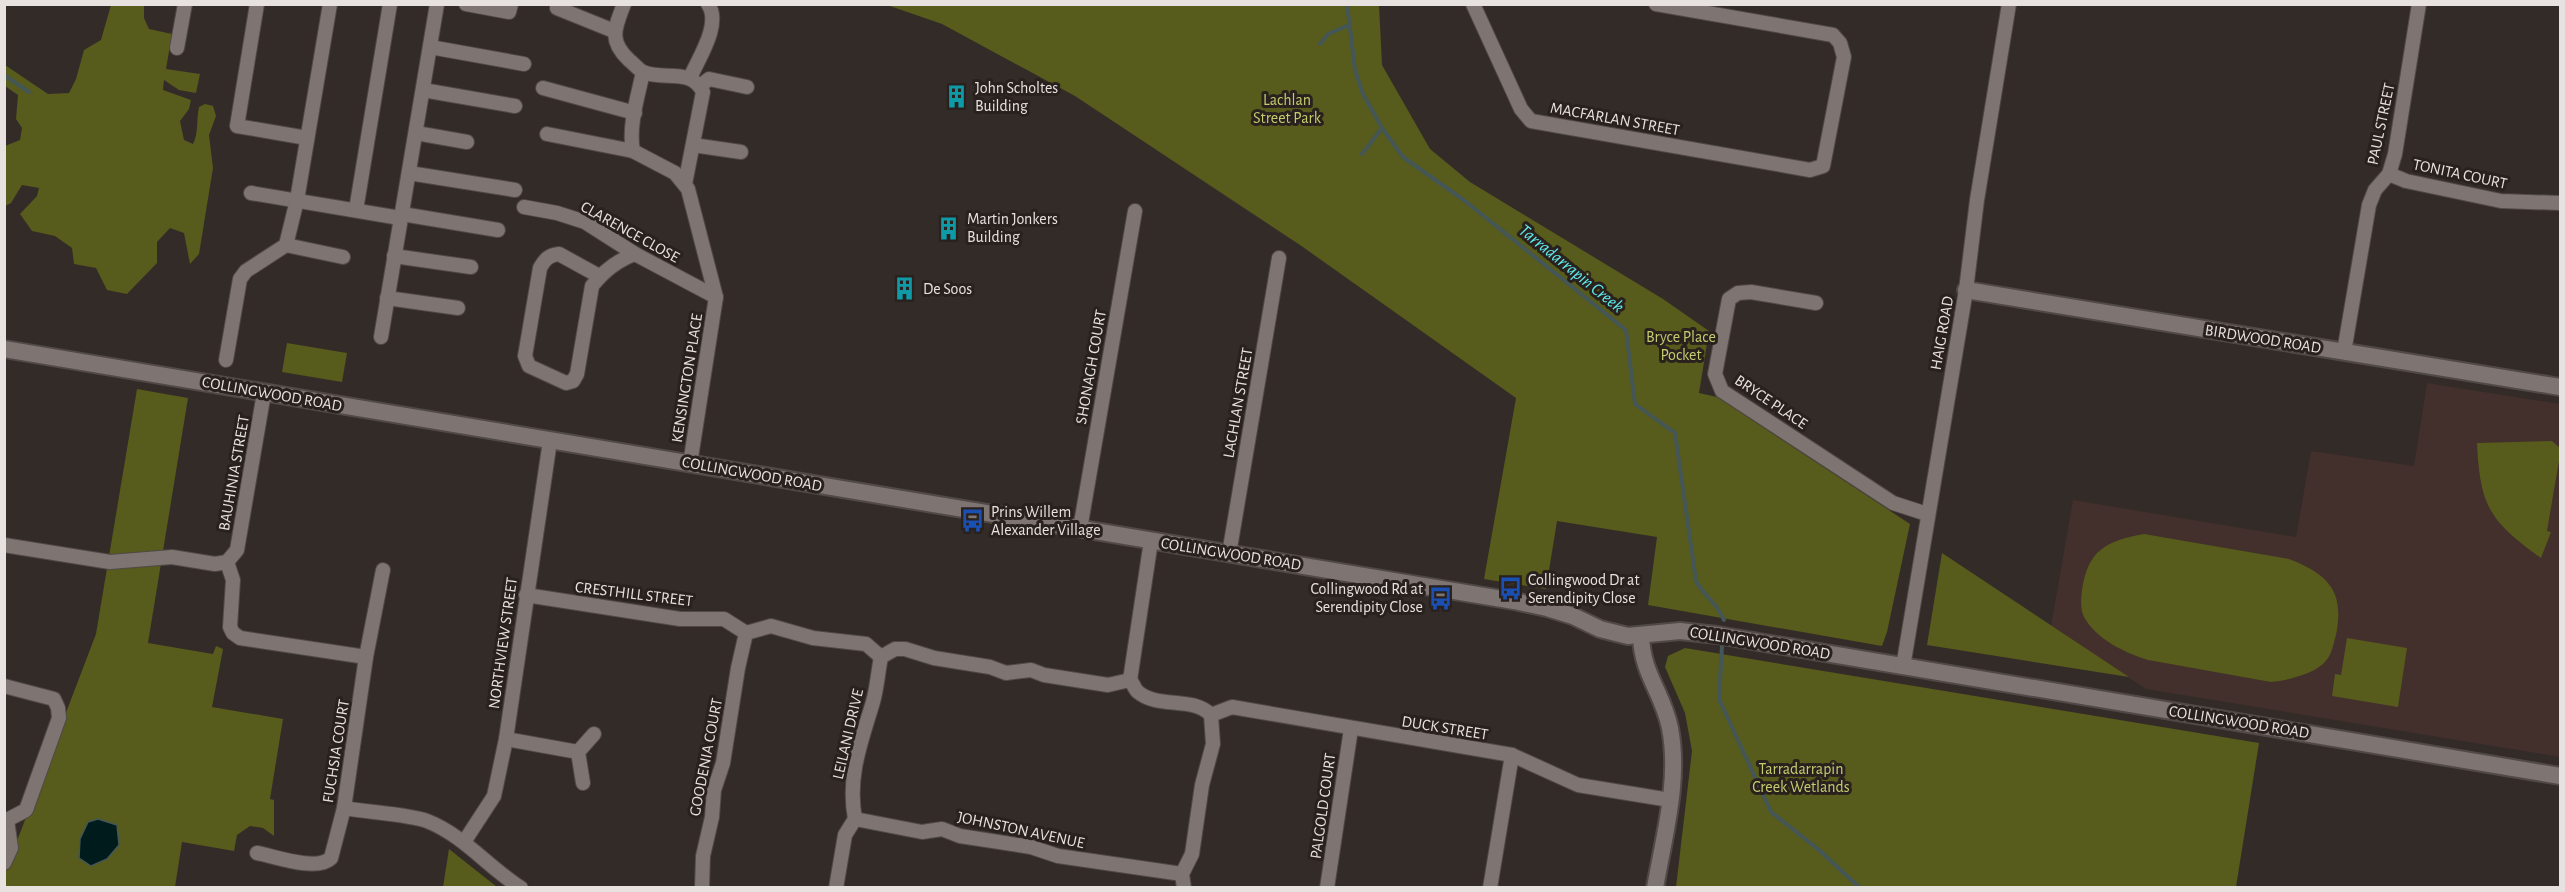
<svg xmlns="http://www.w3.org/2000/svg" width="2565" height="892" font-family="'Alegreya Sans',sans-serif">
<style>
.education{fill:#432f2b}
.green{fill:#575b1b}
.water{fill:#001b1c;stroke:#455656;stroke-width:1.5}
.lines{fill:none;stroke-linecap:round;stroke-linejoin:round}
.stream{stroke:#455656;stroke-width:4}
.minor-casing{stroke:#504947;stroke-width:16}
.tertiary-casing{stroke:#504947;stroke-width:20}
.minor{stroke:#7e7471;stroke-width:14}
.tertiary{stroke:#7e7471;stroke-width:16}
.labels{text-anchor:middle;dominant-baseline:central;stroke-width:6;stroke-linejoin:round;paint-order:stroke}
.poi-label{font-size:16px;fill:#e7e1df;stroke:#29211e;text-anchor:start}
.park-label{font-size:16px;fill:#c4cc6f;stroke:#29211e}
.street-label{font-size:16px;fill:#e7e1df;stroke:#29211e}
.water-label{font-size:18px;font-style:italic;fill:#5fe8eb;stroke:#29211e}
</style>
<rect width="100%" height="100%" fill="#332b28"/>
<path class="education" d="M2427,383l133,21v353l-414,-68 -95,-63 22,-126 223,37 15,-86 103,15z"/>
<g class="green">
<path d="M111,5h33v13l5,11 23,5 -6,35 34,5 -4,19 -17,-3 -15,-10 -1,10 28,10 -2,9 -9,12 4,19 9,4c6,-12 3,-23 6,-37l6,-3 8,2 3,10 -7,19 4,33 -14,86 -9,10 -6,-31 -14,-5 -13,14v21l-30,31 -20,-4 -11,-22 -22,-4 -2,-16 -17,-12 -23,-5 -12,-17 17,-18 2,-8 -17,-3 -11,18 -6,3v-60l15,-6 2,-12 -6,-9 2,-24 -13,-9v-21l43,29 21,-1 7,-14 8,-29 17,-10z"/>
<path d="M887,5h492l3,60 48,84 40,33 193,117 46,32 -10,62 18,4 193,127 -23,108 -5,14 -234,-41 9,-68 -100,-16 -11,68 -62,-10 32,-181 -216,-153 -225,-149 -133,-72z"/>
<path d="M287,343l60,10 -5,29 -60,-10z"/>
<path d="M137,389l51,9 -40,245 65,11 3,-8 7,3 -11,58 71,12 -13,80 4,1v36l-11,-8 -13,-2 -13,9 -3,16 -52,-9 -7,45h-170l-1,-12 92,-241z"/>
<path d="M2552,441l8,7v7l-13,76 4,1 -10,26c-51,-37 -61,-51 -64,-115z"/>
<path d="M2144,534l145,25c39,15 56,32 47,76 -3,10 -4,21 -13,29 -13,11 -35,16 -52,18l-123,-22c-23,-7 -52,-21 -64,-43 -4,-7 -3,-19 -2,-27 6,-40 24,-49 62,-56z"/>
<path d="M1942,553l187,124 -202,-32z"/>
<path d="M2347,638l60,10 -9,59 -66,-11 3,-22 6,1z"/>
<path d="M1685,648l574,95 -23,144h-560l16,-136 -7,-38 -20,-46 3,-11z"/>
<path d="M449,849l48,38h-54z"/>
</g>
<path class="water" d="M98,819l19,6 2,20 -12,14 -16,7 -12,-8 1,-19 8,-17z"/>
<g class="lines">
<g class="stream">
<path d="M1347,4l8,66 8,24 19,34 21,29 62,44 161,129 9,74 40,29 21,148c8,15 22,23 28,39"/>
<path d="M1320,44l8,-10 21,-9"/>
<path d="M4,75l25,17"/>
<path d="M1362,154l20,-26"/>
<path d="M1722,646l-3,53 52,113 48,38 41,38"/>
</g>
<defs>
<g id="minor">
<path d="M257,4l-20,122 70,12"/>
<path d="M466,4l43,8 2,-8"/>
<path d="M624,4c-9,24 -16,36 5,56 4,3 10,10 14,12 21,9 48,-5 60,20l-18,92"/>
<path d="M1473,4l48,105 10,12 279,49 13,-4 21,-109 -4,-14 -7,-8 -177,-31"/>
<path d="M557,8l57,23"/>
<path d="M430,47l94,17"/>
<path d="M177,48l8,-44"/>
<path d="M643,72c-5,24 -15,55 -10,79l42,22 13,16 28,108 -26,167"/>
<path d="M690,78c8,-19 32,-54 18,-74"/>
<path d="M700,86l9,-7 38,8"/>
<path d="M543,88l92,25"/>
<path d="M423,90l92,16"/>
<path d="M416,133l51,9"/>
<path d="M547,134l86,17"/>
<path d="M693,145l48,7"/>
<path d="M409,173l106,17"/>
<path d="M2389,174l17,7 95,20 59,2"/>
<path d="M251,193l149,25"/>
<path d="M524,207l33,6 28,9 50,32 81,43"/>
<path d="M356,210l34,-206"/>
<path d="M402,214l96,16"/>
<path d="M286,245l57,12"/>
<path d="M394,256l77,11"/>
<path d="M599,276l-40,-22c-10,1 -14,5 -19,14l-15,88 4,10 37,17 7,-2 4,-7 15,-88c11,-14 26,-26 43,-32"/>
<path d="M387,298l71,10"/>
<path d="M1816,303l-65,-11 -13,1 -9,6 -14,75 7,17 171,112 34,11"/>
<path d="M381,337l56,-333"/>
<path d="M2344,352l25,-147 6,-15 14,-16 6,-20 24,-150"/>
<path d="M226,360l14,-81 6,-8 40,-26 11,-45 33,-196"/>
<path d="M264,393l-27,157 -10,12 6,18 -3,47 3,6 7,5 126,19"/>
<path d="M1080,529l55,-318"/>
<path d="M4,545l106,17 62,-5 43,7 12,-2"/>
<path d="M1229,554l50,-296"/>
<path d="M526,595l154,24h44l22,14 25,-7 42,12 53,6 15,13 14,-8h10l29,9 56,9 16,6 25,-3 13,5 64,10 22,-5c3,3 5,10 8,12 20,17 55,4 73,23"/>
<path d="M1903,667l63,-377 11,-90 32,-196"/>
<path d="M1130,680l21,-139"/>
<path d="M4,686l50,13 4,9 1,10 -33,92 -19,10 4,28 -7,15"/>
<path d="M1211,715l21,-8 280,48 66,30 92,15"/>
<path d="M506,739l72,13"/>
<path d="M583,783l-5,-31 16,-18"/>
<path d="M344,808c21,4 65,6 83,13 36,14 61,46 94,67"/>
<path d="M855,819l67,13 20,-3 18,7 71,11 27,9 124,18"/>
<path d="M464,842l30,-46 12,-57 44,-298"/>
<path d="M257,853c17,3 60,19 74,5l13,-50 22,-151 17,-87"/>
<path d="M702,888l1,-32 9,-39 2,-27 9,-27 15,-95 8,-35"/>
<path d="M836,888l9,-53 10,-16c-8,-42 6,-77 18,-117 4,-14 5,-30 8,-45"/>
<path d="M1184,888l-2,-14 10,-20 10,-69 11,-41 -2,-29"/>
<path d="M1327,888l24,-159"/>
<path d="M1490,888l22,-133"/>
</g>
<g id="tertiary">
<path d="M1966,290l594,97"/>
<path d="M4,349l1510,252 33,7 26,8 27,13 28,7 52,-5 37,4 843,141"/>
<path d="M1641,636c1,38 22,57 29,92 10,52 -6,108 -15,160"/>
</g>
</defs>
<use href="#minor" class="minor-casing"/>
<use href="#tertiary" class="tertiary-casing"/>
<use href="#minor" class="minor"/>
<use href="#tertiary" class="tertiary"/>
</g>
<defs>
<symbol id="building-bare" viewBox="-9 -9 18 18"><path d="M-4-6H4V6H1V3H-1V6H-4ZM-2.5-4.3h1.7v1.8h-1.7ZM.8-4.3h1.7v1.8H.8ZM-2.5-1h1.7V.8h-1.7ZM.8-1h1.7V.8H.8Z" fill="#0f9aa8" stroke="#29211e" stroke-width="2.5" paint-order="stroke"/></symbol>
<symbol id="bus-bare" viewBox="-9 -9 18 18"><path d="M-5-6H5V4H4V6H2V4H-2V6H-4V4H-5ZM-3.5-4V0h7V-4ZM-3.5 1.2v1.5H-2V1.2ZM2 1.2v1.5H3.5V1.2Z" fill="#1a4fb4" stroke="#29211e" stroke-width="2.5" paint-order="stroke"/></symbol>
</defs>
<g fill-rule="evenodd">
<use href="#building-bare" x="940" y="80" width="33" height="33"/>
<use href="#building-bare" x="932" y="212" width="33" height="33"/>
<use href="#building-bare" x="888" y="272" width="33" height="33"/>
<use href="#bus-bare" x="956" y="504" width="33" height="33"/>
<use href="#bus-bare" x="1494" y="572" width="33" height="33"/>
<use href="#bus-bare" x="1424" y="582" width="33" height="33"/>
</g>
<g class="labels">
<g class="poi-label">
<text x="975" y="88">John Scholtes<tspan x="975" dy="18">Building</tspan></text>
<text x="967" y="219">Martin Jonkers<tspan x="967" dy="18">Building</tspan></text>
<text x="923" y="289">De Soos</text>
<text x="991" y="512">Prins Willem<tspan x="991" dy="18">Alexander Village</tspan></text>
<text x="1528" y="580">Collingwood Dr at<tspan x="1528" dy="18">Serendipity Close</tspan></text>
<text x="1423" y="589" text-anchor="end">Collingwood Rd at<tspan x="1423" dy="18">Serendipity Close</tspan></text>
</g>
<g class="park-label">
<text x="1287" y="100">Lachlan<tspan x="1287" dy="18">Street Park</tspan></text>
<text x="1681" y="337">Bryce Place<tspan x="1681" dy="18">Pocket</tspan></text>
<text x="1801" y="769">Tarradarrapin<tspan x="1801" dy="18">Creek Wetlands</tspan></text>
</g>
<g class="street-label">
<text transform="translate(1615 119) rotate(10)">MACFARLAN STREET</text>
<text transform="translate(2381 124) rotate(-78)">PAUL STREET</text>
<text transform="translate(2460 174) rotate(12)">TONITA COURT</text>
<text transform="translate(630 232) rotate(29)">CLARENCE CLOSE</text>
<text transform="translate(1942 333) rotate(-80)">HAIG ROAD</text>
<text transform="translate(2263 339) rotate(9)">BIRDWOOD ROAD</text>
<text transform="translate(1091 367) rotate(-80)">SHONAGH COURT</text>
<text transform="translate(687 378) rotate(-81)">KENSINGTON PLACE</text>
<text transform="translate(272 394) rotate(10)">COLLINGWOOD ROAD</text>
<text transform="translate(1771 402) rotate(34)">BRYCE PLACE</text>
<text transform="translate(1238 403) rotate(-80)">LACHLAN STREET</text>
<text transform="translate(234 473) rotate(-80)">BAUHINIA STREET</text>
<text transform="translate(752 474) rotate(10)">COLLINGWOOD ROAD</text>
<text transform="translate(1231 554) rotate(9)">COLLINGWOOD ROAD</text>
<text transform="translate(634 594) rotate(7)">CRESTHILL STREET</text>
<text transform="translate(503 643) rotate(-82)">NORTHVIEW STREET</text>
<text transform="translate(1760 643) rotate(9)">COLLINGWOOD ROAD</text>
<text transform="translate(2239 722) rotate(9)">COLLINGWOOD ROAD</text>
<text transform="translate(1445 728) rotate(9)">DUCK STREET</text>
<text transform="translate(848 734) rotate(-77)">LEILANI DRIVE</text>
<text transform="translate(336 751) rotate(-81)">FUCHSIA COURT</text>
<text transform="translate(706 757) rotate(-79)">GOODENIA COURT</text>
<text transform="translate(1323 806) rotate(-82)">PALGOLD COURT</text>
<text transform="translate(1021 830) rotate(12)">JOHNSTON AVENUE</text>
</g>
<g class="water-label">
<text transform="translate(1571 269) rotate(39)">Tarradarrapin Creek</text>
</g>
</g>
<rect width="2565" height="892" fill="none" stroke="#e7e1df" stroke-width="12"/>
</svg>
